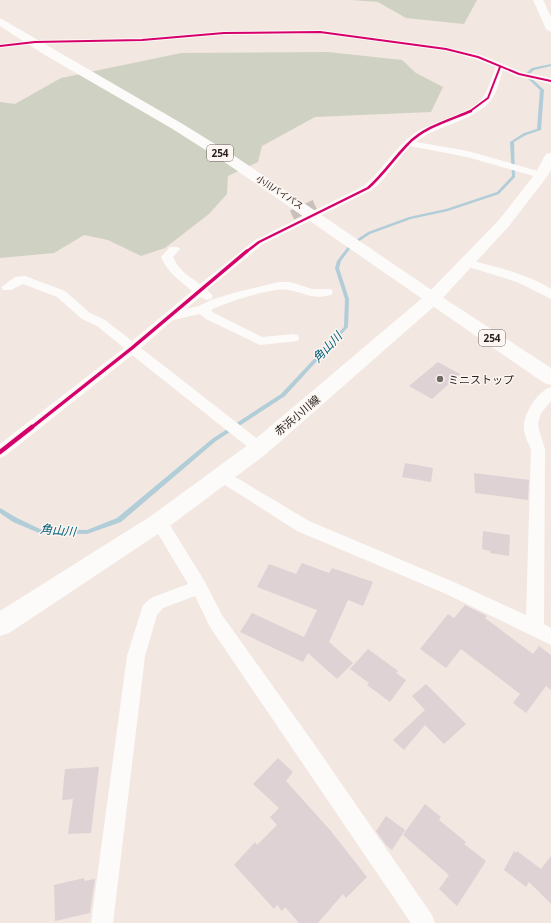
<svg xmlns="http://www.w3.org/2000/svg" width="551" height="923" font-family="'Open Sans','Noto Sans JP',sans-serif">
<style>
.green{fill:#cfd2c2}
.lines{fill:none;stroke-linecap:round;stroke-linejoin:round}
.stream{fill:#b0cdd8;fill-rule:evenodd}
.building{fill:#ded2d5}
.street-tunnel{stroke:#cac0ba;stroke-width:10;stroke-dasharray:10 5;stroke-linecap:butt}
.street{fill:#fdfbfa;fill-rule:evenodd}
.secondary{fill:#fdfbfa;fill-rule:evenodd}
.highway{fill:#fdfbfa;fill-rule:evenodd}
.cycleway-far3-casing{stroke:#fcf5f1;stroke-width:3.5}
.cycleway-far2-casing{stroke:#fcf5f1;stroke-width:4}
.cycleway-far1-casing{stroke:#fcf5f1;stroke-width:5.5}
.cycleway-casing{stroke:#fcf5f1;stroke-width:7}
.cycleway-far3{stroke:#d6006c;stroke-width:2}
.cycleway-far2{stroke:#d6006c;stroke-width:2.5}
.cycleway-far1{stroke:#d6006c;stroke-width:3.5}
.cycleway{stroke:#d6006c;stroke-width:4.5}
.poi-dot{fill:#706864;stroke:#fcf5f1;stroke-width:1.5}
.labels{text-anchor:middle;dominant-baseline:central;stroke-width:3;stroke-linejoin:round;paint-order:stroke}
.far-street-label{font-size:9px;fill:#2a2320;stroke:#fcf5f1}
.shield{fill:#fcf5f1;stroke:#69625f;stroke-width:1}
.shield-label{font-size:10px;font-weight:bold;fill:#2a2320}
.poi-label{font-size:11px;fill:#2a2320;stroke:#fcf5f1;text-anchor:start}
.street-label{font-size:11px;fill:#2a2320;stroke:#fcf5f1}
.water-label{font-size:12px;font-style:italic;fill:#03617a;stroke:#fcf5f1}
</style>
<rect width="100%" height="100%" fill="#f2e7e1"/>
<g class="green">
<path d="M351,0h126l-13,24 -58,-6 -28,-16z"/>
<path d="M328,52l74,8 14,13 27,14 -12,25 -116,5 -53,29 -4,16 -30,14 -1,18 -18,20 -44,34 -24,8 -33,-16 -24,-5 -30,18 -54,5v-156l15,2 46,-26 120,-25z"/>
</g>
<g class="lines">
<path class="stream" d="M551,64v2l-17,4 -6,5 16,15 -3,40 -15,5 -12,7 1,35 -16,17 -51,17 -37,8 -41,15 -18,12 -11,15 -2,7 10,31 -1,28 -63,69 -69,45 -95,81 -34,12 -48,-1 -26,-11 -13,-9v-5l17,10 23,11 47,1 30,-12 95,-79 69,-45 63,-67 1,-28 -10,-31 2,-7 13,-17 18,-12 41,-15 37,-8 51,-17 15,-16 -2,-34 14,-9 13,-4 3,-39 -16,-15 8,-7z"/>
</g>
<g class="building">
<path d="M438,362l22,12 -28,25 -23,-13z"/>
<path d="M405,463l28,5 -2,14 -29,-5z"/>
<path d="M474,473l55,7 -1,20 -53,-7z"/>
<path d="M483,531l27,4 -1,21 -19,-3v-2l-8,-2z"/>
<path d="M302,563l27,10 3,-5 41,14 -10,24 -15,-6 -19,42 24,21 -16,16 -29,-26 -5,9 -63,-30 12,-19 52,24 13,-27 -60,-23 12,-23 27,10z"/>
<path d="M465,605l22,11 -2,2 48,36 6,-8 12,9v35l-5,-4 -20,27 -13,-10 7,-9 -59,-45 -15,19 -26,-19 28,-35 6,4z"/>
<path d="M368,649l30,22 -2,2 10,7 -16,22 -23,-17 2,-2 -19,-14z"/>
<path d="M426,684l40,40 -22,20 -19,-19 -21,25 -11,-10 32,-30 -13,-14z"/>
<path d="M278,758l15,14 -7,9 44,49 37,47 -21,21 -3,-4 -25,29h-19l-14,-16 -3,4 -5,-6 -3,4 -40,-44 21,-23 2,3 20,-20 -7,-8 9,-9 -26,-24z"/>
<path d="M99,767l-8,66 -23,1 5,-35 -11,1 3,-31z"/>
<path d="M425,804l16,13 -2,3 27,22 -2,2 22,17 -29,45 -18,-17 10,-14 -46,-40z"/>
<path d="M386,816l19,14 -13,20 -6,-5 -10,-14z"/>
<path d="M514,851l2,2 1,-2 24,18 10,-13v48l-22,-22 -3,5 -22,-17z"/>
<path d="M84,878v3l11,-2 -5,34 -35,8 -1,-36z"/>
</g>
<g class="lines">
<path class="street-tunnel" d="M292,215l26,-12"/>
<g class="street">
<path d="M320,30l126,17 35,8 41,17 29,6v6l-35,-8 -13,-6c-3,9 -6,22 -11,29 -18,23 -54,25 -76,43l52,9 77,22 1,2 -5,3 -74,-21 -57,-11 -29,36 -9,8 -109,54 -56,46 6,6 -2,3 -4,1 -7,-3 -14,12 13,-3 12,-6 26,-8 42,-10h11l22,7h19l2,3 -2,3c-19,5 -25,-2 -42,-5 -16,-3 -63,12 -78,20l3,3 48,24 31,-3 5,1 1,3 -1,3 -38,4 -54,-26 -6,-5 -27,6 -32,28 123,96 2,4 -2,4 -5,2 -5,-2 -122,-97 -127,101 -5,2v-14l124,-96 -27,-22 -15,-7 -25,-22 -34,-13 -12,6h-8l-2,-3 14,-10 10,-1 40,15 25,22 15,7 27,21 60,-50c-12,-10 -25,-19 -31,-34l9,-10h8l2,2 -7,8c5,12 16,20 27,27l55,-44 109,-54c18,-16 30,-37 48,-51 19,-15 61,-20 72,-39 5,-8 8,-20 12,-29l-21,-8 -29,-8 -126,-17 -96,1 -82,7 -107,2 -35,4v-4l35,-4 107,-2 82,-7z"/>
<path d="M466,259c28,8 60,14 85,30v10l-34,-17 -55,-17 -2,-2 2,-2z"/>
<path d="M551,387v14l-10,12 -3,10 1,7 6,19 -1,175 7,4v17l-107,-52 -147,-62 -80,-51 -3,-4 3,-4 5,-2 5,2 82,49 147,62 70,32 5,-166c-3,-7 -7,-14 -7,-21 -1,-14 14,-37 27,-41z"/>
<path d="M159,515l6,2 40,65 17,33 90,126 120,174 3,8h-24l-201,-296 -15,-31 -32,12 -6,7 -12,41 -32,267h-22l36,-267 16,-51 8,-7 37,-14 -37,-62 2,-5z"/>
</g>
<g class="secondary">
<path d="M533,0h10l8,17v15l-5,-3z"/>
<path d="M551,153v17l-5,8 -37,48 -70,76 -173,152 -99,74 -158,105 -9,3v-25l151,-95 101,-74 175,-148 72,-74 36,-46 11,-20z"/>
</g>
<path class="highway" d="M0,18l181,105 55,34 203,138 112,73v17l-7,-2 -318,-220 -55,-35 -126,-73 -45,-29z"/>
<defs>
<g id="cycleway-far3">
<path d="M0,46l35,-4 107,-2 82,-7 96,-1 126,17 32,8 41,17 32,7"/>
<path d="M469,112l19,-14 12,-31"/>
</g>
<path id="cycleway-far2" d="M246,252l13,-10 109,-54c15,-13 26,-30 40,-44 16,-17 42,-24 63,-33"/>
<path id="cycleway-far1" d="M31,428l101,-80 115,-97"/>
<path id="cycleway" d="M0,452l32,-25"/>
</defs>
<use href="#cycleway-far3" class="cycleway-far3-casing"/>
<use href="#cycleway-far2" class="cycleway-far2-casing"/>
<use href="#cycleway-far1" class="cycleway-far1-casing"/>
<use href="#cycleway" class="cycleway-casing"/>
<use href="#cycleway-far3" class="cycleway-far3"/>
<use href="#cycleway-far2" class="cycleway-far2"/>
<use href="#cycleway-far1" class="cycleway-far1"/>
<use href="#cycleway" class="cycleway"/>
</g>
<circle class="poi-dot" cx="440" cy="379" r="4"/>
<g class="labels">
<g class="far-street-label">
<text transform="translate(280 192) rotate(33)">小川バイパス</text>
</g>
<g class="shield">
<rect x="207" y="145" width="26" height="16" rx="3"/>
<rect x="479" y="330" width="26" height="16" rx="3"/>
</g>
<g class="shield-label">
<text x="220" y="153">254</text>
<text x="492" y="338">254</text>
</g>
<g class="poi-label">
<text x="448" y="379">ミニストップ</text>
</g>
<g class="street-label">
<text transform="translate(297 415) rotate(-40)">赤浜小川線</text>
</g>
<g class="water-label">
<text transform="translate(327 347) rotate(-47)">角山川</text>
<text transform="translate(58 530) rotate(5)">角山川</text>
</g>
</g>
</svg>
